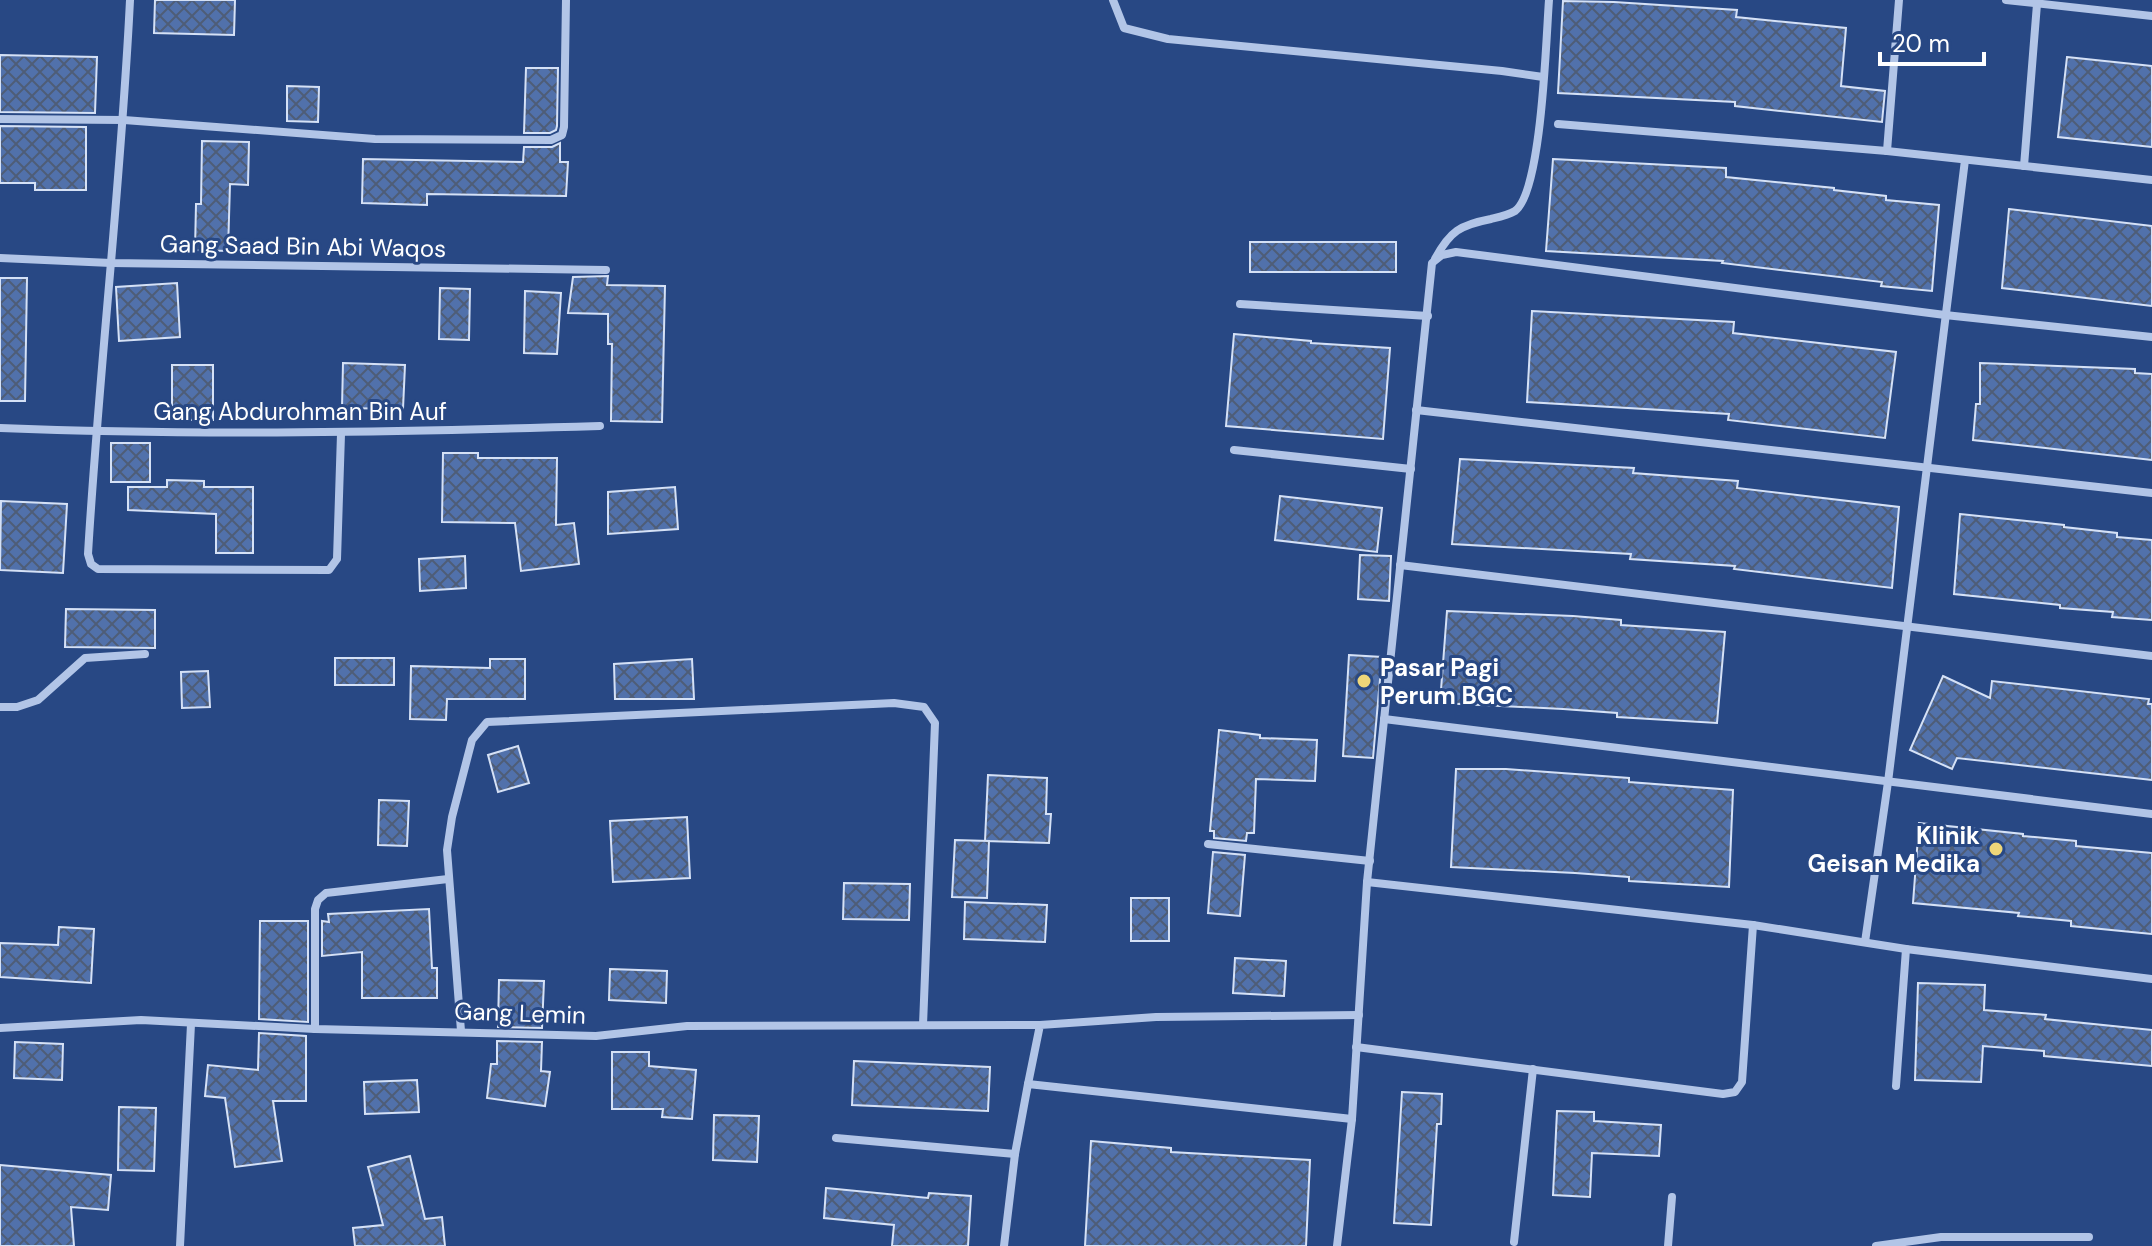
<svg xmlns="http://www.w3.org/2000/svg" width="2152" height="1246" font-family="'DM Sans',sans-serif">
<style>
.building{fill:url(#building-cross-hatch);stroke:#d5e1f6;stroke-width:2}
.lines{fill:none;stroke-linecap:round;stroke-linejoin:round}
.street{stroke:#b2c5e7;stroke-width:8}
.poi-dot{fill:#eed679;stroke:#284884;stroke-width:3}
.labels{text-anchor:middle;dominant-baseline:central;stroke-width:6;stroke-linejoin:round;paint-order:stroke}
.street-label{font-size:24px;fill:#fff;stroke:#284884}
.poi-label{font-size:24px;font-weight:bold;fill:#fff;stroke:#284884;text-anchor:start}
</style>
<defs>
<pattern id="building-cross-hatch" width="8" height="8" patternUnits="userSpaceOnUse" patternTransform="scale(2)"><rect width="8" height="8" fill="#5171ab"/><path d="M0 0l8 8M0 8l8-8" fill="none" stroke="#4e5d77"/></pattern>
</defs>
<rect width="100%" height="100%" fill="#284884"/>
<g class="building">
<path d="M155,0h80l-1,35 -80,-2z"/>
<path d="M1563,1l51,1 123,8 -1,7 110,11 -5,58 44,5 -3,31 -147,-16v-4l-177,-9z"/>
<path d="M0,55l97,2 -2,56 -95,-1z"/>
<path d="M2067,57l85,9v81l-94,-10z"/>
<path d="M526,68h32l-1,58 -1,4 -6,3h-26z"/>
<path d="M287,86l32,1 -1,35 -31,-1z"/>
<path d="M0,126l86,1v63h-51v-7h-35z"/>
<path d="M202,141l47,1 -1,43 -18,-1 -2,67 -33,-1 1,-46h5z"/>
<path d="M560,143v19h8l-2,34 -139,-2v11l-65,-2 1,-44 160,3 1,-15h28z"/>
<path d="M1553,159l173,9v9l108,11v2l52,6v4l53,5 -7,86 -51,-5 1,-4 -160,-19 1,-2 -177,-10z"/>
<path d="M2009,209l143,17v80l-150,-18z"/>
<rect x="1250" y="242" width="146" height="30"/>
<path d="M608,276l-1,9 58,1 -3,136 -51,-1 1,-77h-4v-30l-40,-1 5,-36z"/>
<path d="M0,278h27l-2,123h-25z"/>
<path d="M177,283l3,54 -61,4 -3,-54z"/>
<path d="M440,288l30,1 -1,51 -30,-1z"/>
<path d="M525,291l36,2 -4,61 -33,-1z"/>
<path d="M1532,311l202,11 -1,11 163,19 -11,86 -157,-18 1,-6 -202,-12z"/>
<path d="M1234,334l77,7v2l79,5 -7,91 -157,-13z"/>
<path d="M343,363l62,2 -2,44 -61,-1z"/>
<path d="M1980,363l155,6v4l17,1v86l-179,-20 3,-36h4z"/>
<rect x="172" y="365" width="41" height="55"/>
<rect x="111" y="443" width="39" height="39"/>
<path d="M443,453h35v5h79l-1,67 18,-2 5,41 -58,7 -6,-48 -73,-1z"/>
<path d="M1460,459l174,9 -1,5 105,8 -1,7 162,19 -7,81 -158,-19 1,-3 -105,-7 1,-5 -179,-10z"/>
<path d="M167,480l37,1v6h49v66h-37v-39l-88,-4v-23h39z"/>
<path d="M675,487l3,42 -70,5v-42z"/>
<path d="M1280,496l102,12 -5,44 -102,-12z"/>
<path d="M1,501l66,3 -4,69 -63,-3z"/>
<path d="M1960,514l104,11v2l53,6v4l35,3v80l-40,-3 1,-5 -53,-4v-3l-106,-11z"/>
<path d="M1360,555l31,1 -2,45 -31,-2z"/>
<path d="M465,556l1,32 -46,3 -1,-32z"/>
<path d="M66,609l89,1v38l-90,-1z"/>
<path d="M1447,611l126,5 48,4v5l104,7 -8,91 -100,-6v-4l-54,-4 -123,-6z"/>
<path d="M1349,655l33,2 -9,101 -30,-2z"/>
<rect x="335" y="658" width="59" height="27"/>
<path d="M490,659h35v40h-78l-1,21 -36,-1 1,-53 79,2z"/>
<path d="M692,659l2,40h-79l-1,-35z"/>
<path d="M208,671l2,36 -28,1 -1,-36z"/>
<path d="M1943,676l47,22 2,-17 157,18 -1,5h4v76l-195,-22 -5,11 -42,-19z"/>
<path d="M1219,730l41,5v3l57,2 -2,41 -59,-2 -2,54h-7l-1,8 -32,-3v-7h-4z"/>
<path d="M518,746l11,37 -31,9 -10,-37z"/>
<path d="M1456,769h50l123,9v4l104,8 -4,97 -100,-6v-4l-54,-4 -124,-6z"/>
<path d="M988,775l59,3 -1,36h5l-2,29 -64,-2z"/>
<path d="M379,800l30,1 -2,45 -29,-1z"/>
<path d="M687,817l3,61 -77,4 -3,-61z"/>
<path d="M1919,823l104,11v2l53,5v5l76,7v81l-81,-8v-5l-53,-5 1,-3 -106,-10z"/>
<path d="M955,840l34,1 -2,57 -35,-1z"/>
<path d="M1213,852l32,3 -5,61 -32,-3z"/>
<path d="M844,883l66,1 -1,36 -66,-1z"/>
<rect x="1131" y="898" width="38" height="43"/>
<path d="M965,902l82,3 -2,37 -81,-3z"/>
<path d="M429,909l3,59h5v30h-75v-46l-40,4v-35l7,1 -1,-8z"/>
<path d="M260,921h48v101l-49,-3z"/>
<path d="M59,927l35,2 -3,54 -91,-6v-34l58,2z"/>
<path d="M1235,958l51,3 -2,35 -51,-3z"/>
<path d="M610,969l57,2 -1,32 -57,-3z"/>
<path d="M499,980l45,1 -2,47 -44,-1z"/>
<path d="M1918,983l67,2 -1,25 62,5 -1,4 107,11v36l-108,-10v-5l-61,-5 -2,36 -66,-2z"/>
<path d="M259,1033l47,3v65h-33l9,60 -47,6 -10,-69 -20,-2 3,-31 50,5z"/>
<path d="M497,1041l45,1 -1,29 9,1 -5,34 -58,-8 4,-34h6z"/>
<path d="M15,1042l48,2 -1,36 -48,-2z"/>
<path d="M612,1052h37v14l47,4 -4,49 -30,-2 1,-8h-51z"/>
<path d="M854,1061l136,6 -2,44 -136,-6z"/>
<path d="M417,1080l2,32 -54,2 -1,-32z"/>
<path d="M1402,1092l40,2 -1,30h-4l-6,101 -37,-2z"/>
<path d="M119,1107l37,1 -2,63 -36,-1z"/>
<path d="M1557,1111l37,1v9l67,4 -2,31 -67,-3 -2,44 -37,-2z"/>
<path d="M714,1115l45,1 -2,46 -44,-2z"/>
<path d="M1091,1141l80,7v4l139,8 -4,86h-221z"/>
<path d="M410,1156l15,63 17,-2 3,29h-90l-2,-18 30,-3 -15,-58z"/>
<path d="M0,1165l111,10 -3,35 -37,-3 3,39h-74z"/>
<path d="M826,1188l102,10 1,-5 42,3 -3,50h-76l2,-21 -70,-7z"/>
</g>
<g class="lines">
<g class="street">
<path d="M130,0c-9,185 -31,369 -42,554l3,10 7,5 231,1 8,-11 4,-125"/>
<path d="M1113,0l11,28 44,11 334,32 41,6"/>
<path d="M2006,0l146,16"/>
<path d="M0,119l124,1 251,19 176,1 11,-5 2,-8 2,-127"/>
<path d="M1558,124l329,27 265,29"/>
<path d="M1887,151l12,-151"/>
<path d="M2024,166l13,-162"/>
<path d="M0,258l111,5 495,7"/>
<path d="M1435,259c15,-28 25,-34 56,-40 8,-2 17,-4 24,-8 27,-20 31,-173 34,-211"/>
<path d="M1240,304l188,12"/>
<path d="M1416,410l736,83"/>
<path d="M0,428c200,8 400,4 600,-2"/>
<path d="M1234,450l177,19"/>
<path d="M1400,565l752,91"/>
<path d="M0,707h17l21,-7 47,-42 60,-4"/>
<path d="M1384,719l768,95"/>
<path d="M1208,844l162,17"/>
<path d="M1367,882l386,43 153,24 246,30"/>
<path d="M1865,942l23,-160 77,-622"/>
<path d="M0,1028l141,-8 174,9 281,7 91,-10 353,-1"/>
<path d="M315,1029v-120l3,-9 8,-7 122,-14"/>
<path d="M461,1031l-14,-181 5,-33 20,-77 15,-18 407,-19 30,4 11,16 -12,302"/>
<path d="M1356,1047l367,47 12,-2 7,-10 11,-157"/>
<path d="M1028,1084l12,-59 116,-8 203,-2"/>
<path d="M1896,1086l10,-137"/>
<path d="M836,1138l179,16"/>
<path d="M1514,1242l19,-173"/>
<path d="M180,1246l11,-222"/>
<path d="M1004,1246l11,-92 13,-70 324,35"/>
<path d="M1337,1246l15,-127 15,-237 65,-619 10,-8 14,-3 489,63 207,22"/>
<path d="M1668,1246l4,-49"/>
<path d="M1876,1246l65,-9h148"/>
</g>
</g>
<g class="poi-dot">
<circle cx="1364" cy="681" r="8"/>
<circle cx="1996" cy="849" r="8"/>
</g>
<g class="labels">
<g class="street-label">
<text transform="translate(303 246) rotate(1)">Gang Saad Bin Abi Waqos</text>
<text x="300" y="411">Gang Abdurohman Bin Auf</text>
<text transform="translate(520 1013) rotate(2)">Gang Lemin</text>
</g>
<g class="poi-label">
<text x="1380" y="667">Pasar Pagi<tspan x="1380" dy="28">Perum BGC</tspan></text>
<text x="1980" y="835" text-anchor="end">Klinik<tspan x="1980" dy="28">Geisan Medika</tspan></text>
</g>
</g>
<path d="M1880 52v12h104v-12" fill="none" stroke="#ffffff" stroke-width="4"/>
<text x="1892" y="52" font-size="24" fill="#ffffff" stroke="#284884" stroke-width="6" paint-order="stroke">20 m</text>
</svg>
